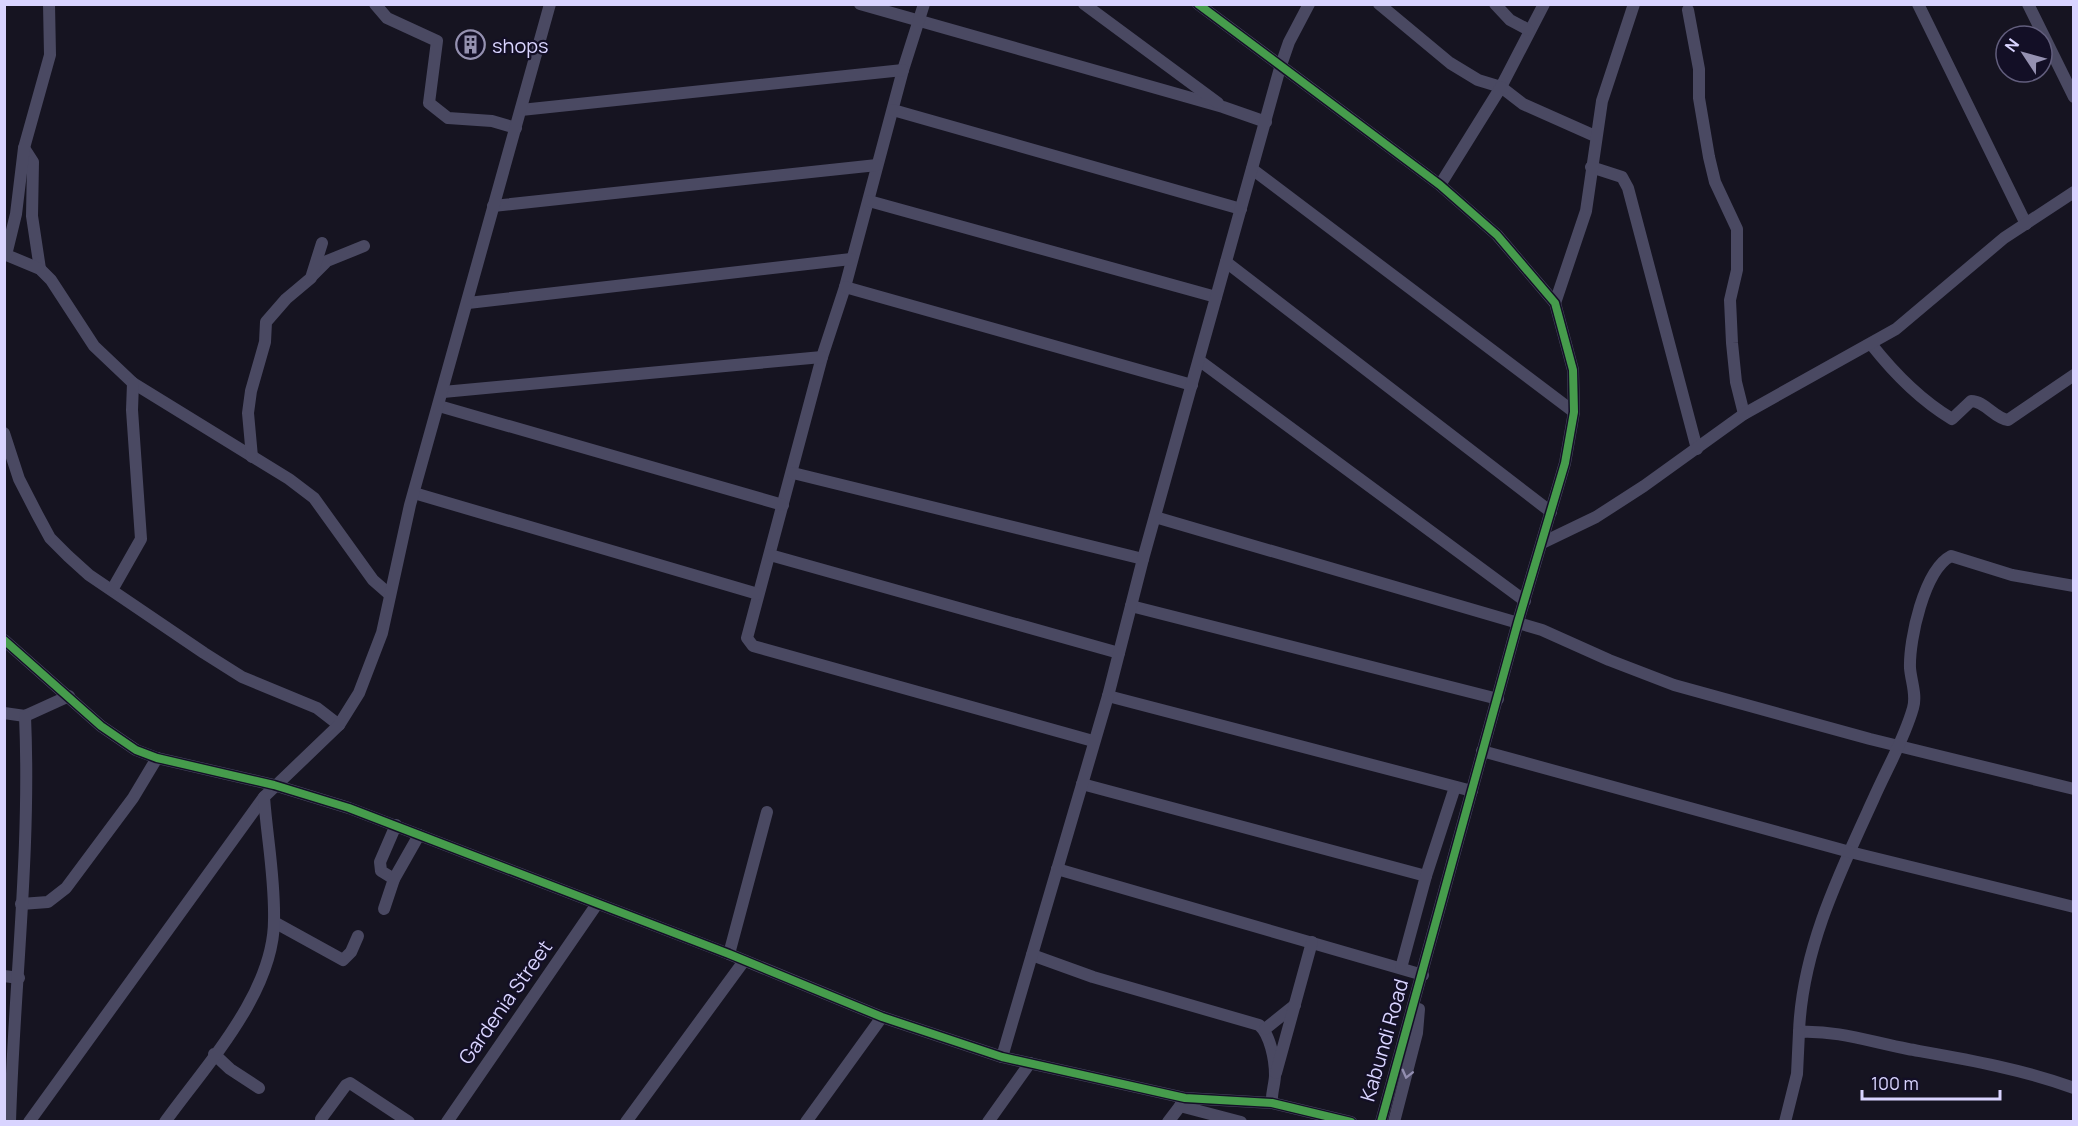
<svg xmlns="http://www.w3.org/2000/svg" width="2078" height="1126" font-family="Manrope,sans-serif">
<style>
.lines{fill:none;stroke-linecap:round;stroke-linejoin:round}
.minor{stroke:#4a4962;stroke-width:12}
.cycleway-casing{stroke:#130f26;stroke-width:11}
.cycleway{stroke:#469c4c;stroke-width:8}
.oneway{stroke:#928eb0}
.labels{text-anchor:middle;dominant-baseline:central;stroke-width:4.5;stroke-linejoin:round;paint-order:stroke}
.poi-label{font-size:20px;fill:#d9d4ff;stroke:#130f26;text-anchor:start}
.street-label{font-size:20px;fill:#d9d4ff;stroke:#130f26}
</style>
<rect width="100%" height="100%" fill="#161421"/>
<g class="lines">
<g class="minor">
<path d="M375,4l12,14 50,23 -8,62 19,15 44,3 24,7"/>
<path d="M860,4l363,103 43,15"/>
<path d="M924,4l-21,66 -58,217 -23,70 -75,281 6,8 340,95"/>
<path d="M1084,4l134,99"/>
<path d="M1198,4l242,181 57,50 58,68 18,67 1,42 -9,51 -47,159 -137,500"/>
<path d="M1379,4l71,59 28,17 23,7 43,-83"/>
<path d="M1495,4l15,16 19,10"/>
<path d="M1918,4l108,220"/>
<path d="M2028,4l46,93"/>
<path d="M1688,10l11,59v29l10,59 6,25 22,47v41l-7,30 2,43 4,39 8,32"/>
<path d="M521,110l382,-40"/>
<path d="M893,110l348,99"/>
<path d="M24,148l9,14 -1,54 8,53"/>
<path d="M1591,167l31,10 6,11 69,261"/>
<path d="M1252,169l322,243"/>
<path d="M1440,185l61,-98 22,17 72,32"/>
<path d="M869,201l347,96"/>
<path d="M493,206l384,-41"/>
<path d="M4,254l36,15 11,11 43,66 39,37 156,96 25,19 59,82 16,14"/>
<path d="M6,255l10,-41 8,-66 26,-93 -1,-51"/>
<path d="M1226,262l325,250"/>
<path d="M313,275l14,-14 37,-15"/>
<path d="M845,287l347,98"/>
<path d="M468,303l383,-44"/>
<path d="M1555,303l31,-92 16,-110 32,-97"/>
<path d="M1871,344c22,28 51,57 81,75l19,-18c14,0 23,17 37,19l66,-45"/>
<path d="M1200,361l325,240"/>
<path d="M443,392l379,-35"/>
<path d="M439,406l344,99"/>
<path d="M4,433l15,46 18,35 13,24 18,18 21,19 115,78 38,24 75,31 22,17"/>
<path d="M252,457l-4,-44 3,-22 14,-49 1,-20 20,-23 25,-21 11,-35"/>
<path d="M793,473l350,86"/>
<path d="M414,493l344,101"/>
<path d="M1155,517l387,113 67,30 65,25 196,54 204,50"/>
<path d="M1544,542l52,-25 48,-31 100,-72 152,-85 108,-91 70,-46"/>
<path d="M770,555l349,98"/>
<path d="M2074,586l-62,-11 -61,-19c-27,14 -42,84 -41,112 1,13 7,27 3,40 -9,32 -27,62 -40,92 -34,74 -71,150 -74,232 38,-2 72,10 109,17 56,10 111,19 166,39"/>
<path d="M112,590l29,-51 -9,-129 1,-27"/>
<path d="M1131,606l367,93"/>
<path d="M4,640l97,86 35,24 21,8 117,27 75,23 380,146 153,63 120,40 183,41 87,5 79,19"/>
<path d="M1108,696l364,95"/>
<path d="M4,713l21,3 44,-20"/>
<path d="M1482,751l368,101 224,55"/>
<path d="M1082,784l344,92"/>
<path d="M1057,869l366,106"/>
<path d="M394,879l-13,-8 -1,-9 16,-37"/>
<path d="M21,904l27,-2 18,-14 67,-90 24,-40"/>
<path d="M384,909l10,-30 25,-44"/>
<path d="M274,922l69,38 8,-8 7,-16"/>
<path d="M729,954l38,-142"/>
<path d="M1032,955l61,22 166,48c11,9 16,35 16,50 0,9 -4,18 -3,28"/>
<path d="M1401,968l25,-92 29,-89"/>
<path d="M4,976l15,2"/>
<path d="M1265,1029l30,-24"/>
<path d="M214,1054l16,15 29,19"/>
<path d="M1002,1057l106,-361 35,-137 137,-491 9,-26 20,-38"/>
<path d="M1276,1073l36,-131"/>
<path d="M1180,1106l61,16"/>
<path d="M321,1119l25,-34 4,-2 59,39"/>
<path d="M10,1122c4,-136 21,-270 15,-406"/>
<path d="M29,1122l235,-325"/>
<path d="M165,1122c41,-57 109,-129 109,-202 1,-42 -7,-82 -10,-123l75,-72 20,-32 23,-60 28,-128 140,-501"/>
<path d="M447,1122l150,-218"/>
<path d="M626,1122l118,-161"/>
<path d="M806,1122l76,-105"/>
<path d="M988,1122l42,-59"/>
<path d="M1168,1122l16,-21"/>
<path d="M1394,1122l23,-89 2,-24"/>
<path d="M1785,1122l12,-48 2,-42"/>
</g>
<defs>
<g id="cycleway">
<path d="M1198,4l242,181 57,50 58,68 18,67 1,42 -9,51 -47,159 -137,500"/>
<path d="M4,640l97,86 35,24 21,8 117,27 75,23 380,146 153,63 120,40 183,41 87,5 79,19"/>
</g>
</defs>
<use href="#cycleway" class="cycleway-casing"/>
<use href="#cycleway" class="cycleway"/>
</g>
<defs><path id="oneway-chevron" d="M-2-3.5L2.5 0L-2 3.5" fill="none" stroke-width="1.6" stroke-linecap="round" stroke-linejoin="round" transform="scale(1.5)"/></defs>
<use class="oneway" href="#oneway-chevron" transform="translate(1407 1074) rotate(104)"/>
<defs>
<symbol id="building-ring" viewBox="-11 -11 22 22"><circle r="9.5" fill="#130f26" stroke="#9591b1" stroke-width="1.5"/><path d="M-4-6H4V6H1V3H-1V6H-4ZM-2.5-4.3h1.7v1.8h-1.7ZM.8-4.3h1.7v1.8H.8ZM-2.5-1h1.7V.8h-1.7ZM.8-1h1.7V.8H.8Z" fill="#9591b1"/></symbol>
</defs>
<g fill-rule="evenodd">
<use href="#building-ring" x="454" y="28" width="33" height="33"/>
</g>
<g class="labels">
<g class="poi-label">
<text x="492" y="45">shops</text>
</g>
<g class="street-label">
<text transform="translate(505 1002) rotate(-55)">Gardenia Street</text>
<text transform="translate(1384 1040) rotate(-74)">Kabundi Road</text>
</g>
</g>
<rect width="2078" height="1126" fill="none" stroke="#d9d4ff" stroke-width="12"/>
<g transform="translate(2024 54) rotate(306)"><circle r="28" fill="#130f26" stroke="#625e7d" stroke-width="1.5"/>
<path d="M0-4.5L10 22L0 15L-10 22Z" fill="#9591b1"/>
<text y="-9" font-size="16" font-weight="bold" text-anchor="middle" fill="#d9d4ff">N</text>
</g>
<path d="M1862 1090v9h138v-9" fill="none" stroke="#d9d4ff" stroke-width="3"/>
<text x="1871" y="1090" font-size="18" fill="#d9d4ff" stroke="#130f26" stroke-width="4.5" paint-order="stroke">100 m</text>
</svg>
